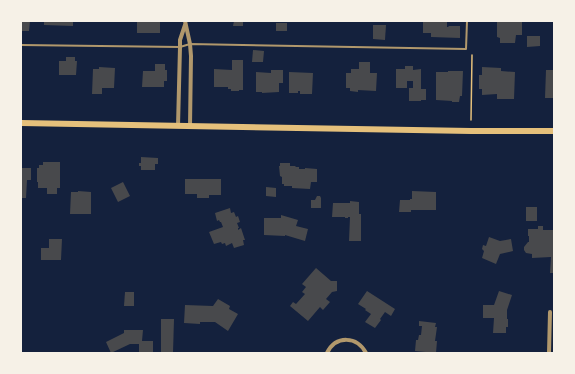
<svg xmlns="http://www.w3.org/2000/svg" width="575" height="374" font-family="'Noto Sans',sans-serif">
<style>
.building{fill:#48494c}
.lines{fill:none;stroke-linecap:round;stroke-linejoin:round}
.path{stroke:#e5c07b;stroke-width:1.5}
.service{stroke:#b1986c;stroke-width:2}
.minor{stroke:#b1986c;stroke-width:4}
.secondary{stroke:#e5c07b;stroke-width:6}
</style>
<rect width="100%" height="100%" fill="#14213d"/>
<g class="building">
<path d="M21,21h9l-1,10h-8z"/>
<path d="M44,21h29v5l-29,-1z"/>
<path d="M137,21l23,1v11h-23z"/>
<path d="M234,21h9v5h-10z"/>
<path d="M423,21h24v6h1l1,-1h11v12l-29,-1v-4h-8z"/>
<path d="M497,21h25v14h-6l-1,8h-15v-5l-3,-1z"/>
<rect x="276" y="23" width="11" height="8"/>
<path d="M373,25h13l-1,15 -12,-1z"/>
<path d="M527,36h13v10l-13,1z"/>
<path d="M253,50l11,1 -1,11h-11z"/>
<path d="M66,57h9v4h2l-1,14h-17v-14h7z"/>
<path d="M232,60h11v30h-4v1h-8v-2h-3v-2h-14v-18l18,1z"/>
<path d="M359,62h11v11h7l-1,18 -18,-1v2l-8,-1v-3h-4v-15h5v-4h8z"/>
<path d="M155,64h10v6h2v11h-3v6h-22l1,-16h12z"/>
<path d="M405,66h8v4l8,-1v20h5v11h-5v1h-12v-13h4v-7h-6v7h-11v-19h9z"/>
<path d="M99,67l16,1 -1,20h-12v6h-10l1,-25h6z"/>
<path d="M482,67l19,1v3l14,1 -1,27h-17v-5l-15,1v-6h-3v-14h3z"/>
<path d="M271,70h12v13h-4v9l-17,1v-1h-6v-20l15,1z"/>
<path d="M546,70h8v28h-9z"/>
<path d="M448,71h15l-1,25h-2l-1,6h-7v-1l-16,-1v-28h12z"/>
<path d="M289,72l24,1 -1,21h-12v-3h-2v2h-9z"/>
<path d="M141,157l17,1v6h-3v6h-14v-4h-2v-3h2z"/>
<path d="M43,162h17v26h-3v6h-10v-6h-9v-6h-1v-14h2v-3h4z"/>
<path d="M280,163h10v3h6l-1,1h4v2h6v-1l12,1v13h-6l-1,7 -18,-1v-2h-8v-2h-2v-7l-2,-1 -1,-10h1z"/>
<path d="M21,168h10v12h-4l-1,18h-5z"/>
<path d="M185,179h36v16h-12v3h-12v-4h-12z"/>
<path d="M123,182l7,14 -12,6 -7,-14z"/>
<path d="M266,187l10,1v9l-10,-1z"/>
<path d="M78,191l13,1v22h-21l1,-22h7z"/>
<path d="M412,191l24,1v18h-25v2h-12l1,-12h10v-1h2z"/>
<path d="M317,196h3l1,2v10h-10v-8h4z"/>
<path d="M350,201l9,1v12h2v27h-12l1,-24h-2v1h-3v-1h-13l1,-14h17z"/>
<rect x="526" y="207" width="11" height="14"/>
<path d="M230,208l1,5 3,-1 2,5 2,-1 2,6 -3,1 2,5h-1v2l3,-2 4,12h-2l1,5 -10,3 -2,-5 -6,3 -1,-3 -3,1 -1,-2 -7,2 -5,-12 14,-5 -2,-5h-1l-1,-2 -2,1 -2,-8z"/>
<path d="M281,215l17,5 -2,6 12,3 -3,12 -20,-6v1l-21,-1v-17h17z"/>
<path d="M538,226h5v4h10l1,43h-4l1,-16 -19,1v-4l-6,-1 -2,-3v-3l4,-5h1v-6h-1v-7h10z"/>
<path d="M489,237l11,4 11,-2 2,12 -13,3 -4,10 -14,-6 2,-7 -2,-2 1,-4 3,1z"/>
<path d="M49,239h13l-1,21h-20v-12h8z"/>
<path d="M316,268l15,13h6v10l-5,1 -6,7 4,3 -7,8 -3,-3 -12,14 -18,-15 3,-4 3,2 9,-10 -3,-2 4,-5 -4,-3z"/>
<path d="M367,291l28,18 -4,7 -6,-4 -5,7 1,1 -6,8 -10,-6 6,-8 -6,-4 1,-1 -8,-5z"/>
<path d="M499,291l13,4 -5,15v9h1v8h-2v6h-13l1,-15h-11v-13h11z"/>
<path d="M125,292h9v14h-10z"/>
<path d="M218,299l12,7 -1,3 9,5 -10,17 -13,-9h-15v2l-16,-1 1,-18 28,1z"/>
<path d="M161,319h13l-1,34h-12z"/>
<path d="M419,321l17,2 -1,4h2l-2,14h2l-1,12 -21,-2 1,-11h2l1,-5h2l1,-9h-3z"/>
<path d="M124,330h19l-1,11h11v12h-14v-9h-9l-19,9 -5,-11 18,-9z"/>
</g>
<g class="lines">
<path class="path" d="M471,120l1,-65"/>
<path class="service" d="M21,45l159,2 10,-3 276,5 1,-28"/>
<g class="minor">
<path d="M185,21l5,23 1,12 -1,70"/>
<path d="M178,126l2,-79v-7l5,-15"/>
<path d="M327,353c9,-18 30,-17 39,0"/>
<path d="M549,353l1,-41"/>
</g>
<path class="secondary" d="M21,123l450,8h83"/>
</g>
<rect width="575" height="374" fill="none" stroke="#f6f1e7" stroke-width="44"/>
</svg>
